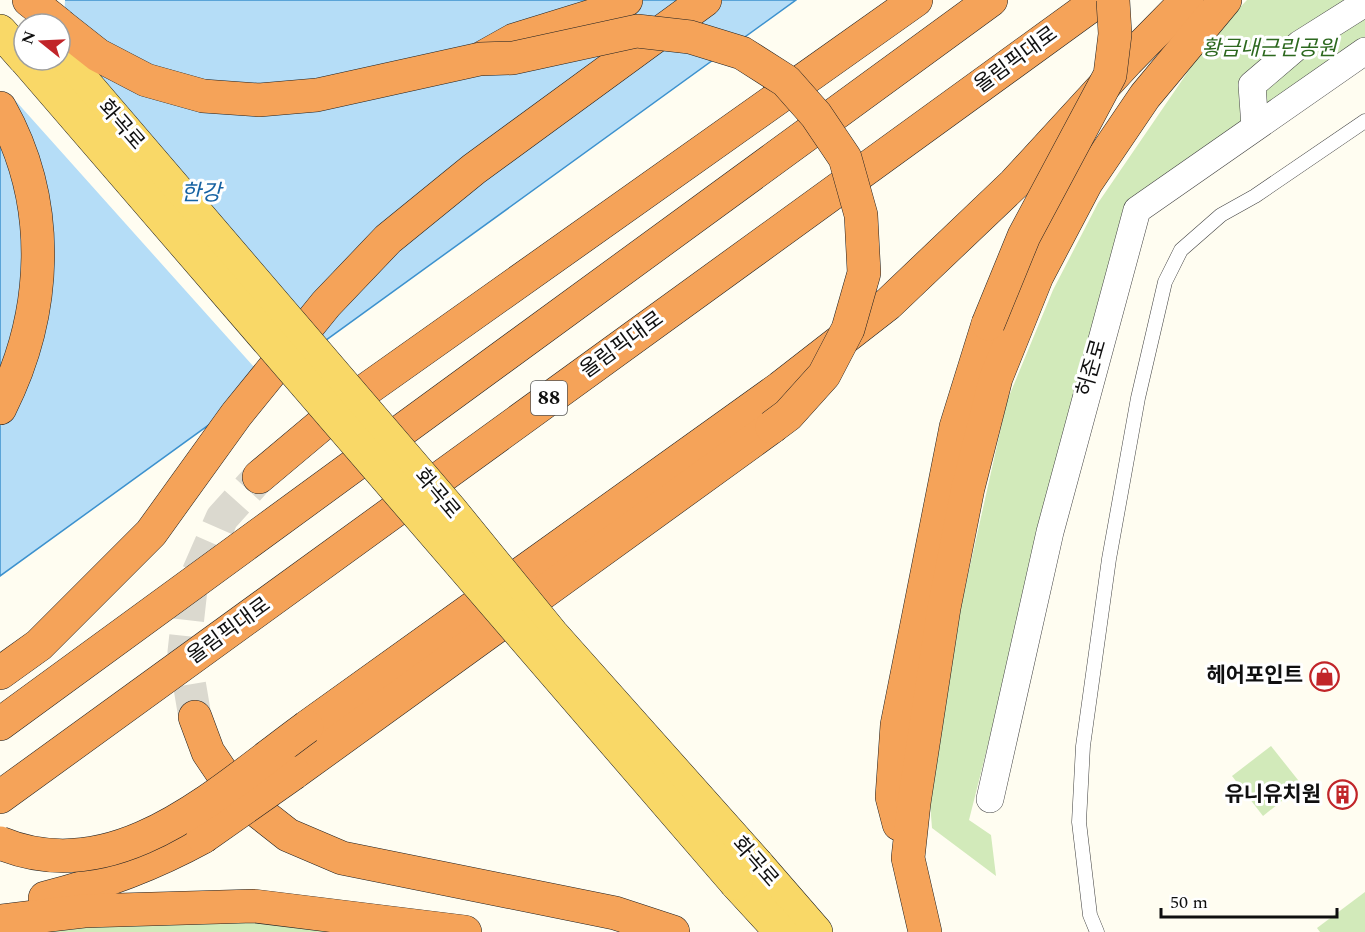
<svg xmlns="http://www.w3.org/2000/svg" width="1365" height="932" font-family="Spectral,'Noto Sans KR',serif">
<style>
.green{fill:#d2eaba}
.water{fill:#b5ddf7;stroke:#3c91ce;stroke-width:1.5;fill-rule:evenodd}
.pier{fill:#fffdf1;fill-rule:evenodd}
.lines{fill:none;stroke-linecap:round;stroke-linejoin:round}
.highway-tunnel{stroke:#dbd9cf;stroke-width:33;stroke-dasharray:33 16;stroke-linecap:butt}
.lane-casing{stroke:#424242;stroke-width:15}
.street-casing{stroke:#424242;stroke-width:28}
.primary-casing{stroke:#202020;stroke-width:34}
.highway-casing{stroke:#202020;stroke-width:34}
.lane{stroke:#fff;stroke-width:14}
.street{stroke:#fff;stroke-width:27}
.primary{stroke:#f9d867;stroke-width:33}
.highway{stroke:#f5a359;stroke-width:33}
.primary-bridge-casing{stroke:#202020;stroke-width:34;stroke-linecap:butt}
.highway-bridge-casing{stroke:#202020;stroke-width:34;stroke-linecap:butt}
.primary-bridge{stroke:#f9d867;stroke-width:33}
.highway-bridge{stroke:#f5a359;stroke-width:33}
.labels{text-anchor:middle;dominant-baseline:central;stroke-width:6;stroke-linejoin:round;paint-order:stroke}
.shield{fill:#fff;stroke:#575757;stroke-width:1.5}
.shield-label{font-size:20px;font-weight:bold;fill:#0f0f0f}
.park-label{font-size:21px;font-style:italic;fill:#2c681e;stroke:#fff}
.street-label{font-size:21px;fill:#0f0f0f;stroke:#fff}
.poi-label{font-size:21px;font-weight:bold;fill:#0f0f0f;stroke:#fff;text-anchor:end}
.water-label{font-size:22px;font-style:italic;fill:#1662a2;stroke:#fff}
</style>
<rect width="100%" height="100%" fill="#fffdf1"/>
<g class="green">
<path d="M1247,0h118v41l-242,169 -154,610 22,15 5,41 -64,-48 -4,-50 16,-96 63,-281 46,-111 45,-87 115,-168z"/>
<path d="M1271,746l31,39 -39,31 -31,-40z"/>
<path d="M1365,892v40h-45l-3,-4z"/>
<path d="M252,921l93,11h-334l73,-10z"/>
</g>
<path class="water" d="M0,0h796l-796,576zM24,24h36v36h-36z"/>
<path class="pier" d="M0,0h65l-2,49 261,297 -54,39 -256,-286 -14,1zM24,24h36v36h-36z"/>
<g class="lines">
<path class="highway-tunnel" d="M195,717l-11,-65 7,-63 31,-71 37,-41"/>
<defs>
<path id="lane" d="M1097,932l-7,-17 -11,-93 4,-76 26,-187 29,-161 27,-116 16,-32 40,-35 34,-19 110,-75"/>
<g id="street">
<path d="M1255,127l-3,-42 48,-41 65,-41"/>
<path d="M990,799l60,-267 87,-322 228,-159"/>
</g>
<g id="primary">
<path d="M0,31l24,27"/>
<path d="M757,864l59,68"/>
<path d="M736,883l45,49"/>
</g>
<g id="highway">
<path d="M29,0l30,24"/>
<path d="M480,59l34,-19 84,-26 28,-14"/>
<path d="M0,108c53,94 48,205 0,300"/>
<path d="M259,477l87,-73 570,-404"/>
<path d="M0,673l39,-28 112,-112 85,-118 90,-111 62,-65 86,-70 231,-169"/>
<path d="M195,717l13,35 29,43 51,40 54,23 273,55 58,19"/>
<path d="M0,724l991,-724"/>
<path d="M307,727l473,-339 108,-84 126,-120 113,-123 60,-61"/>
<path d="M294,773l478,-346"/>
<path d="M0,797l1099,-797"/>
<path d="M899,824l-7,-27 5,-72 59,-298 32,-103"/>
<path d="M45,898c56,-14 107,-33 158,-61"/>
<path d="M0,921l84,-10 170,-5 211,26"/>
<path d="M925,932l-17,-74 6,-55 30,-195 24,-120 28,-110 41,-102 49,-93 59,-87 80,-96"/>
</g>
</defs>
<use href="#lane" class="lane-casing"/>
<use href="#street" class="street-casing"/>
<use href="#primary" class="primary-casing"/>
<use href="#highway" class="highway-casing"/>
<use href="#lane" class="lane"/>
<use href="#street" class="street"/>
<use href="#primary" class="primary"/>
<use href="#highway" class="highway"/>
<defs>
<g id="primary-bridge">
<path d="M60,54l390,455 102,125 205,230"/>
<path d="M26,60l710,823"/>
</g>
<g id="highway-bridge">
<path d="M60,25l38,30 48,25 57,16 56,4 58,-5 163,-36 33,-1 124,-27 53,6 52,16 44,28 30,34 29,43 16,57 3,58 -16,56 -24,46 -36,40 -16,12"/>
<path d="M988,324l36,-88 86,-161 5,-41 -2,-34"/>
<path d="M203,837l91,-64"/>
<path d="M0,843c117,49 220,-53 307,-116"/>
</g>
</defs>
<use href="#primary-bridge" class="primary-bridge-casing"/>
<use href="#highway-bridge" class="highway-bridge-casing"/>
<use href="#primary-bridge" class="primary-bridge"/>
<use href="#highway-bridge" class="highway-bridge"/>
</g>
<defs>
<symbol id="shop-ring" viewBox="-11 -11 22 22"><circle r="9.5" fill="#fff" stroke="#c12529" stroke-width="1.5"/><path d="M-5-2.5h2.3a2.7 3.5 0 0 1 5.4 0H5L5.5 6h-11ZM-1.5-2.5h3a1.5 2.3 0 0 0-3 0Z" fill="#c12529"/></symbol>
<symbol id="building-ring" viewBox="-11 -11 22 22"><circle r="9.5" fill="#fff" stroke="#c12529" stroke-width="1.5"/><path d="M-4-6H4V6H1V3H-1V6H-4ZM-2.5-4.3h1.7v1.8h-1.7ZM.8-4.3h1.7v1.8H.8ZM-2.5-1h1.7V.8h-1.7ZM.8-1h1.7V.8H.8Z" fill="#c12529"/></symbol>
</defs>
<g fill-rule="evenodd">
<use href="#shop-ring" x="1308" y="660" width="33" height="33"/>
<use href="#building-ring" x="1326" y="778" width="33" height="33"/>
</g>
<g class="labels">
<rect class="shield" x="531" y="381" width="36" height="34" rx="4.5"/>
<g class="shield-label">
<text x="549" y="398">88</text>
</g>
<g class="park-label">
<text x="1269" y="49">황금내근린공원</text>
</g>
<g class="street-label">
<text transform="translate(1016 60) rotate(-36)">올림픽대로</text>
<text transform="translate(121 125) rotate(49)">화곡로</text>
<text transform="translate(622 345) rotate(-36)">올림픽대로</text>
<text transform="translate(1092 368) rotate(-74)">허준로</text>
<text transform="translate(437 494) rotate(50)">화곡로</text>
<text transform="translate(229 631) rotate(-36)">올림픽대로</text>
<text transform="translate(755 862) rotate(49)">화곡로</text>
</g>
<g class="poi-label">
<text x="1303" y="676">헤어포인트</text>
<text x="1321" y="795">유니유치원</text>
</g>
<g class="water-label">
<text x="201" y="193">한강</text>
</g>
</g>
<g transform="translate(42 42) rotate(288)"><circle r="28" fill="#ffffff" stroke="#9f9f9f" stroke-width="1.5"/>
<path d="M0-4.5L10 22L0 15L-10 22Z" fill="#c12529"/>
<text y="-9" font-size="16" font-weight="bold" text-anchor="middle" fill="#0f0f0f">N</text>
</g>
<path d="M1161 908v9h176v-9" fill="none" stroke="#0f0f0f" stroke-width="3"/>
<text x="1170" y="908" font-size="18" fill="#0f0f0f" stroke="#ffffff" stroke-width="4.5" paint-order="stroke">50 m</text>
</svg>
